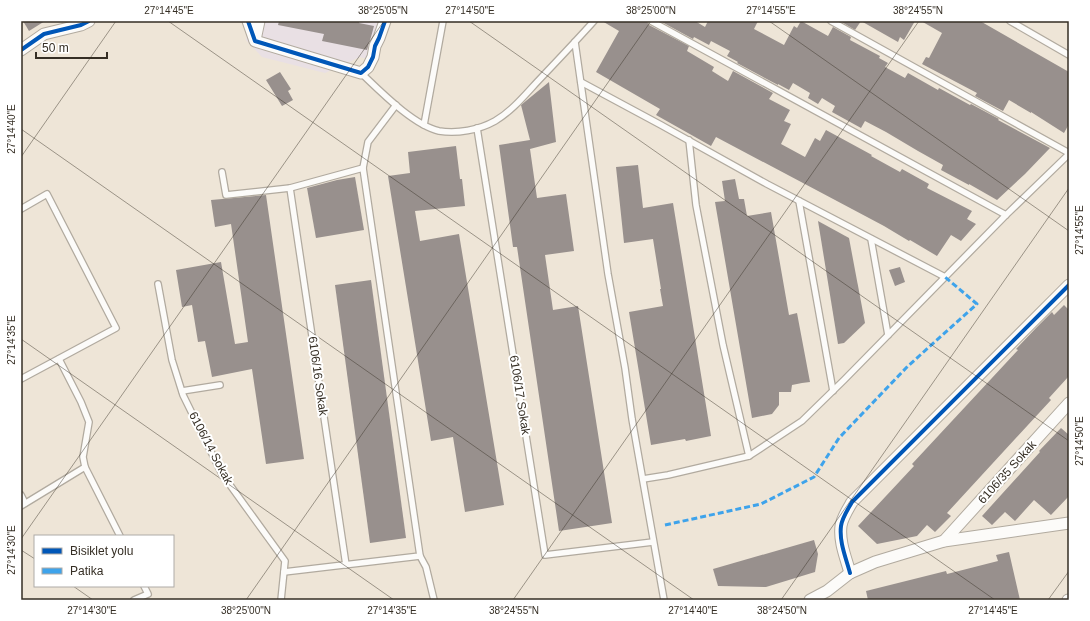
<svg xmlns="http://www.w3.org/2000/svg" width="1090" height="621" font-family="Arial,sans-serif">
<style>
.industrial{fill:#e9e0e4}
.building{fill:#98908d}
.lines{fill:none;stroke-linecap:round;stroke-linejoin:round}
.service-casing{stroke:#b1aa9f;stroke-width:8}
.minor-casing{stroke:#b1aa9f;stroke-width:13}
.service{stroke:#fcfbf9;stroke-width:5.5}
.minor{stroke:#fcfbf9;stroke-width:11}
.quiet{stroke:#3ea3eb;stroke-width:3;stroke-dasharray:6 3;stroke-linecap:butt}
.cycleway-casing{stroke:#fff;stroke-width:6}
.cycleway{stroke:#0057b8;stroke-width:4}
.ticks{fill:none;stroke:#352e24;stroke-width:1;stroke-opacity:0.45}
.labels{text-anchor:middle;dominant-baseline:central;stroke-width:4;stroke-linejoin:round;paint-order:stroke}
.street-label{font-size:12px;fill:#352e24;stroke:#fff}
.neatline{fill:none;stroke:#352e24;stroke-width:1.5}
.ticks-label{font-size:10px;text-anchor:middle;fill:#352e24}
</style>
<rect width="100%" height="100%" fill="#eee5d7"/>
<path class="industrial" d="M251,21h136l-12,40 -15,-4 -35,16 -63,-16 -16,-17z"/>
<g class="building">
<path d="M23,21h22l-16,10z"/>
<path d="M279,21h80v2l15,3 -3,11 -2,6 -2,7 -45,-9 2,-7 -46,-9z"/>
<path d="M602,21h45l2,4 40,21 -2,5 27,16 -2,4 16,10 5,-10 40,22 -4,6 21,11 -6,11 7,3 -10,20 24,13 10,-19 5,3 6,-11 46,25 -1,1 29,16 2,-3 27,15 -2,4 45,23 -5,8 9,5 -15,17 -10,-6 -14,21 -27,-16 -1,1 -25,-15 -168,-89 -5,9 -55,-31 4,-6 -64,-37 23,-41z"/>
<path d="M660,21h35l10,6 3,-6h50l-4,8 30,16 10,-19 3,2 4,-7 27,15 5,-9 18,10 -1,3 30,16 -1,2 9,5 -3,4 20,11 3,-5 30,17 1,-2 31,17 1,-1 28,15 -1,1 52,28 -25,26 -28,26 -28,-16v1l-28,-15 2,-5 -25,-14 -32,-19 -21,-11 -4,7 -29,-16 3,-6 -13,-8 -4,6 -10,-6 2,-5 -17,-10 -4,7 -11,-6v1l-41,-22 1,-1 -11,-6 3,-5 -19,-10 -2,4 -15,-8 -1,2z"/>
<path d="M840,21h21l-6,9z"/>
<path d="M861,21h54l-11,19 -4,-3 -2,5z"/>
<path d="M921,21h59l89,51v52l-5,9 -33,-21v1l-22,-13 -6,11 -28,-15 2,-3 -55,-29 4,-7 3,1 13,-25z"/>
<path d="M280,72l11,17 -3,2 5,9 -11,6 -16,-26z"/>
<path d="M549,82l7,60 -26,7 7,49 29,-4 8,57 -29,4 8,55 25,-4 34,217 -53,8 -42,-284h-4l-14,-102 31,-5 -9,-35z"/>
<path d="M456,146l4,33h2l3,27 -50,5 5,30 39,-7 45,271 -39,7 -12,-75 -22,4 -43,-265 22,-3 -2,-21z"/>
<path d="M638,165l5,43 30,-5 38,233 -25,5 -1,-2 -34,6 -22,-133 34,-6 -3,-17h1l-8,-50 -29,4 -8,-76z"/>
<path d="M355,177l9,53 -48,8 -9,-50 30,-8z"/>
<path d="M735,179l4,20h5l3,17 24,-4 18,103 8,-2 13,69 -8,1 -10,2 -1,7h-12v13l-7,9 -20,4 -37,-216 10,-1 -3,-20z"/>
<path d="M266,195l38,264 -38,5 -14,-95 -40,8 -7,-36 -7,1 -6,-37 -10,2 -6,-37 45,-8 14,82 13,-2 -17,-118 -16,3 -4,-27z"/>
<path d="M818,221l31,17 16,85 -21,20 -6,1z"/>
<path d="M900,267l5,15 -10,4 -6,-16z"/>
<path d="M371,280l35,258 -36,5 -35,-258z"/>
<path d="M1064,305l5,5v66l-20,22 2,2 -104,113 4,3 -16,16 -8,-7 -10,11 -40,8 -19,-18 56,-60 -2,-2 106,-114 -2,-1 20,-21 16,-16 2,3z"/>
<path d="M1061,428l8,7v61l-18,19 -17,-15 -19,21 -10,-9 -13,13 -10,-9 58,-64 -1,-1z"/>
<path d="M814,540l4,14 -3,18 -49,15 -48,-1 -5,-17z"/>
<path d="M1009,552l11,48h-152l-2,-9 80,-20 1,3 51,-13 -2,-6z"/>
</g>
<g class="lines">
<defs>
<g id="service">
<path d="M651,21l355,194"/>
<path d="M831,21l238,132"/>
<path d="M1010,21l59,34"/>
<path d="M575,42l33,232 17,94 7,51 32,181"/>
<path d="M361,73c19,18 52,52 78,58 18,3 40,-1 56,-10 17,-10 30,-26 43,-40 19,-20 38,-40 56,-60"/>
<path d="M581,82l80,43 106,59 178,93"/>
<path d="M424,125l19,-104"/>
<path d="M477,128l68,427 108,-13"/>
<path d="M689,140l7,65 27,140 26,111"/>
<path d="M222,172l4,23 64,-7 73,-20"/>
<path d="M290,188l56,377"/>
<path d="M799,201l34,190"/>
<path d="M21,209l26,-15 69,134 -95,51"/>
<path d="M871,239l17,96"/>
<path d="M158,284l14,76 11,35 39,79 63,87 -4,39"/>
<path d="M59,359l22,43 8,20 -6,35 2,10 35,69"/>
<path d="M182,391l38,-6"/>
<path d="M643,479l25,-4 81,-19 53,-35 42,-41 162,-165 63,-61"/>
<path d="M21,495l4,8"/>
<path d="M21,506l64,-39"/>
<path d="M420,556l6,11 8,33"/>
<path d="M284,572l136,-16 -57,-388 5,-26 28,-37"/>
<path d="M134,600l14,-6 -4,-8"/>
</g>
<g id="minor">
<path d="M248,21l7,20 106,32 7,-6 5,-10 2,-11 4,-8 6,-17"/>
<path d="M255,40l4,-19"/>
<path d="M21,50l23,-16 37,-9 8,-4"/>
<path d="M944,541l125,-138"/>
<path d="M850,573c-4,-15 -11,-31 -9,-47 1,-8 7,-17 11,-24l217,-217"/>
<path d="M810,600l17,-9 23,-18 25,-11 69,-21 125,-18"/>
<path d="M1068,600h1"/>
</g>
</defs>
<use href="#service" class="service-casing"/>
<use href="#minor" class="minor-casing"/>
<use href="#service" class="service"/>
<use href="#minor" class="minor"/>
<path class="quiet" d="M665,525l96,-21 53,-27 25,-39 69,-72 69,-62 -32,-27"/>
<defs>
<g id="cycleway">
<path d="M248,21l7,20 106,32 7,-6 5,-10 2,-11 4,-8 6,-17"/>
<path d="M21,50l23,-16 37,-9 8,-4"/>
<path d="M850,573c-4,-15 -11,-31 -9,-47 1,-8 7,-17 11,-24l217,-217"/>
</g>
</defs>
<use href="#cycleway" class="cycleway-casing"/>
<use href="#cycleway" class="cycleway"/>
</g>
<path class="ticks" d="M168,21l827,579M469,21l600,420M769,21l300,210M21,129l673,471M21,157l95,-136M21,339l373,261M21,539l363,-518M21,550l14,9M73,586l20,14M246,600l405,-579M513,600l406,-579M781,600l288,-412M1048,600l21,-29"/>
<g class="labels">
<g class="street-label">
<text transform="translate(318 376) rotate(82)">6106/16 Sokak</text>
<text transform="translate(520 395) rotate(81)">6106/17 Sokak</text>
<text transform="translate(211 448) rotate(62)">6106/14 Sokak</text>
<text transform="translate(1007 472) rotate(-48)">6106/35 Sokak</text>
</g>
</g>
<rect width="1090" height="621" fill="none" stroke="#ffffff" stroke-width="44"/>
<rect x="34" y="535" width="140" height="52" fill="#ffffff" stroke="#aeaba7"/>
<rect x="42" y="548" width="20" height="6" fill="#0057b8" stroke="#aeaba7"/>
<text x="70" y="555" font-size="12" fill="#352e24">Bisiklet yolu</text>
<rect x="42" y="568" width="20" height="6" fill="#3ea3eb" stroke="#aeaba7"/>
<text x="70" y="575" font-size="12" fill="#352e24">Patika</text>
<path d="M36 52v6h71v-6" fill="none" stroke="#352e24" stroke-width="2"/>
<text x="42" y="52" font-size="12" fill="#352e24" stroke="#ffffff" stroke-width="3" paint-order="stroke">50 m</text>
<rect x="22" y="22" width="1046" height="577" class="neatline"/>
<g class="ticks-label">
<text x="169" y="14">27°14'45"E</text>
<text x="383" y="14">38°25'05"N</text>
<text x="470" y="14">27°14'50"E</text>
<text x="651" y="14">38°25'00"N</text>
<text x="771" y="14">27°14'55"E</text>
<text x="918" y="14">38°24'55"N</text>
<text transform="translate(11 129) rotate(-90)" y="4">27°14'40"E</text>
<text transform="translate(1079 230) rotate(-90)" y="4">27°14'55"E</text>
<text transform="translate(11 340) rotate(-90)" y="4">27°14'35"E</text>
<text transform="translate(1079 441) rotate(-90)" y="4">27°14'50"E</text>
<text transform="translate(11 550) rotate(-90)" y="4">27°14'30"E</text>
<text x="92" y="614">27°14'30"E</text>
<text x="246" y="614">38°25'00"N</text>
<text x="392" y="614">27°14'35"E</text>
<text x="514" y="614">38°24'55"N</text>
<text x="693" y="614">27°14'40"E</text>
<text x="782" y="614">38°24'50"N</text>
<text x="993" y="614">27°14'45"E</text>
</g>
</svg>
